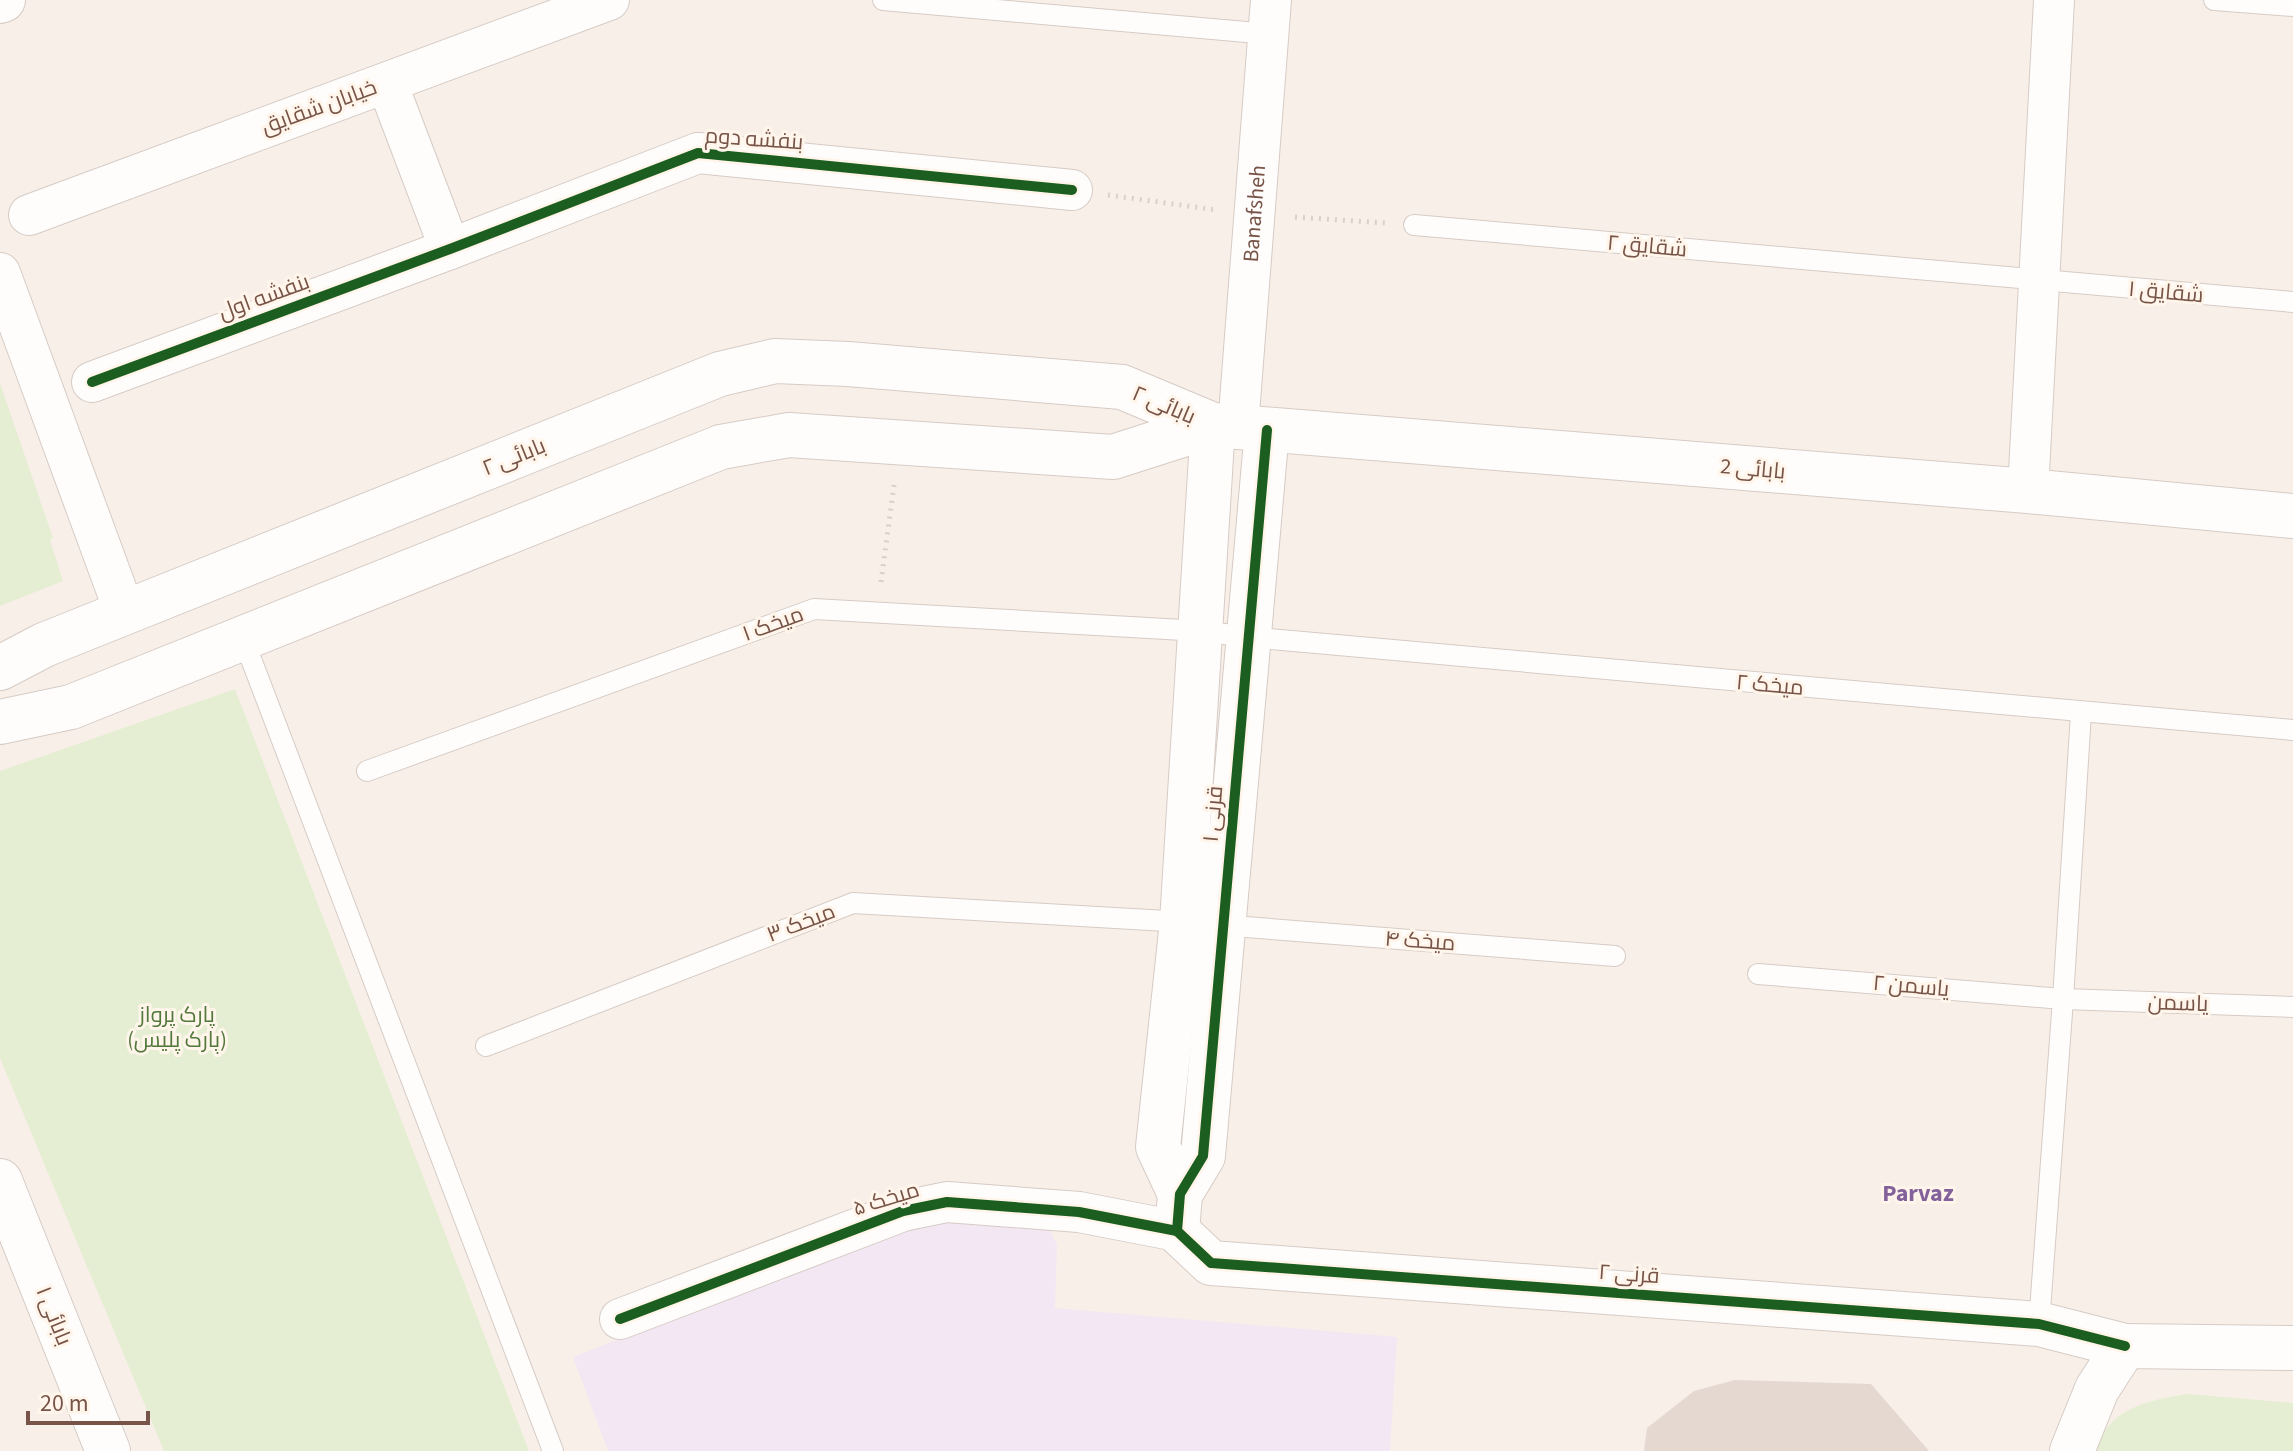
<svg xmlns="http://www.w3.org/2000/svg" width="2293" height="1451" font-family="'Source Sans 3',Cairo,sans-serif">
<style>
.education{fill:#f2e7f2}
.green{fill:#e5eed2}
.building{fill:#e4d8d0}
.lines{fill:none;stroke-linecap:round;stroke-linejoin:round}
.lane-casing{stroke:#d6cbc5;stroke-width:22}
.street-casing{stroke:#d6cbc5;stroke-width:42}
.secondary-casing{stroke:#d6cbc5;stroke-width:46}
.path{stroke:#dad0cb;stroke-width:5;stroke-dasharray:2 6;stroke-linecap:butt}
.lane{stroke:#fefdfc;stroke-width:20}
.street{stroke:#fefdfc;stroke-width:40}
.secondary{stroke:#fefdfc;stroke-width:44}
.cycleway-casing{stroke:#fff5ea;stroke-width:15}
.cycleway{stroke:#1b5e20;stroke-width:10}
.labels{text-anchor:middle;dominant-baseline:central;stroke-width:6;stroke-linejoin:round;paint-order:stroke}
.street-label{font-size:22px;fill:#775447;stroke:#fff5ea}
.park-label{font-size:22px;fill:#52783c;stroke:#fff5ea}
.neighbourhood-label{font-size:24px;font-weight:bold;fill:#83629b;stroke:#fff5ea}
</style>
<rect width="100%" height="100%" fill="#f8f0e8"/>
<path class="education" d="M931,1217l117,9 9,19 -2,63 342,29 -7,114h-782l-35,-94z"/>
<g class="green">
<path d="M0,383l53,155 -3,2 13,41 -63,25z"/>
<path d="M235,689l294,762h-365l-164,-393v-287z"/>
<path d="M2187,1394l106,9v48h-198c12,-42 53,-51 92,-57z"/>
</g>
<path class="building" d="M1735,1380l136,4 58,67h-285l3,-23 47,-37z"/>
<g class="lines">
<defs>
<g id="lane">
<path d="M883,0l386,34"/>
<path d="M2214,0l79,6"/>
<path d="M1414,225l879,77"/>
<path d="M243,638l310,813"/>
<path d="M367,771l447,-162 387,22 46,6 1046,93"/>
<path d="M1220,925l395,31"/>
<path d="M1758,974l305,25 230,8"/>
<path d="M486,1046l367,-143 331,19"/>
<path d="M2039,1324l24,-325 18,-286"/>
</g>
<g id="street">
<path d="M387,83l63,166"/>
<path d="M29,215l580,-215"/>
<path d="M0,273l125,340"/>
<path d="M92,382l358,-133 248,-96 374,37"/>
<path id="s1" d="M1238,427l33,-427"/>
<path d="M2028,491l26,-491"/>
<path d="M620,1319l283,-108 44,-9 132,10 98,19"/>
</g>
<g id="secondary">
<path d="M0,1l3,-1"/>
<path d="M1267,430l-64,726 -23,38 -3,37 34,32 828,61 86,22"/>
<path d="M0,668l44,-23 676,-271 55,-13 73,3 274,23 91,38 815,66 265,25"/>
<path d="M0,722l71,-15 650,-260 68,-12 324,22 100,-32"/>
<path d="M0,1181l108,270"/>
<path d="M1180,1194l-22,-47 24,-225 31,-497"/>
<path d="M2072,1451l25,-62 28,-43 168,2"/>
</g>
</defs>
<use href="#lane" class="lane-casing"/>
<use href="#street" class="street-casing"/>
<use href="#secondary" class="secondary-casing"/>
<g class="path">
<path d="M1108,195l109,15"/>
<path d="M1295,217l90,6"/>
<path d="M881,582l13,-97"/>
</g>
<use href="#lane" class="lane"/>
<use href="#street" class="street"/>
<use href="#secondary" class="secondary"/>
<defs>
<g id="cycleway">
<path d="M92,382l358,-133 248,-96 374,37"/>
<path d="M1267,430l-64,726 -23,38 -3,37 34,32 828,61 86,22"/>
<path d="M620,1319l283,-108 44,-9 132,10 98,19"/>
</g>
</defs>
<use href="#cycleway" class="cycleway-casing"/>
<use href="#cycleway" class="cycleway"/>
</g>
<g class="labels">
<g class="street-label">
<text transform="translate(319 107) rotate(-20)">خیابان شقایق</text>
<text transform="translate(754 139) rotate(4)">بنفشه دوم</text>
<text stroke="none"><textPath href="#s1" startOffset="214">Banafsheh</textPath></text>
<text transform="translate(1647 246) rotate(5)">شقایق ۲</text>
<text transform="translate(2166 292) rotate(5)">شقایق ۱</text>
<text transform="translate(264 297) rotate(-20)">بنفشه اول</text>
<text transform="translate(1164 405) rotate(23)">بابائی ۲</text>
<text transform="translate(514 457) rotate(-22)">بابائی ۲</text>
<text transform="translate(1753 469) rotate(5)">بابائی 2</text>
<text transform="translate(773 624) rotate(-20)">میخک ۱</text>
<text transform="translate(1770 685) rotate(5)">میخک ۲</text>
<text transform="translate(1213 814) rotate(-85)">قرنی ۱</text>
<text transform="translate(801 923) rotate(-21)">میخک ۳</text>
<text transform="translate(1420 941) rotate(4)">میخک ۴</text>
<text transform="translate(1911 986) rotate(5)">یاسمن ۲</text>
<text transform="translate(2178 1003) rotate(2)">یاسمن</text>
<text transform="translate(886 1199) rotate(-17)">میخک ۵</text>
<text transform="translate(1629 1274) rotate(4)">قرنی ۲</text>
<text transform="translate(54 1316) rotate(68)">بابائی ۱</text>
</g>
<g class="park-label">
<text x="177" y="1015">پارک پرواز<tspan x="177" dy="25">(پارک پلیس)</tspan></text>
</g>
<g class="neighbourhood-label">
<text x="1918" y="1193">Parvaz</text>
</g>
</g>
<path d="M28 1411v12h120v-12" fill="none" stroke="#775447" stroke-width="4"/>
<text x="40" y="1411" font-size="24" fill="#775447" stroke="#fff5ea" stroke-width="6" paint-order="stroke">20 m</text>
</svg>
